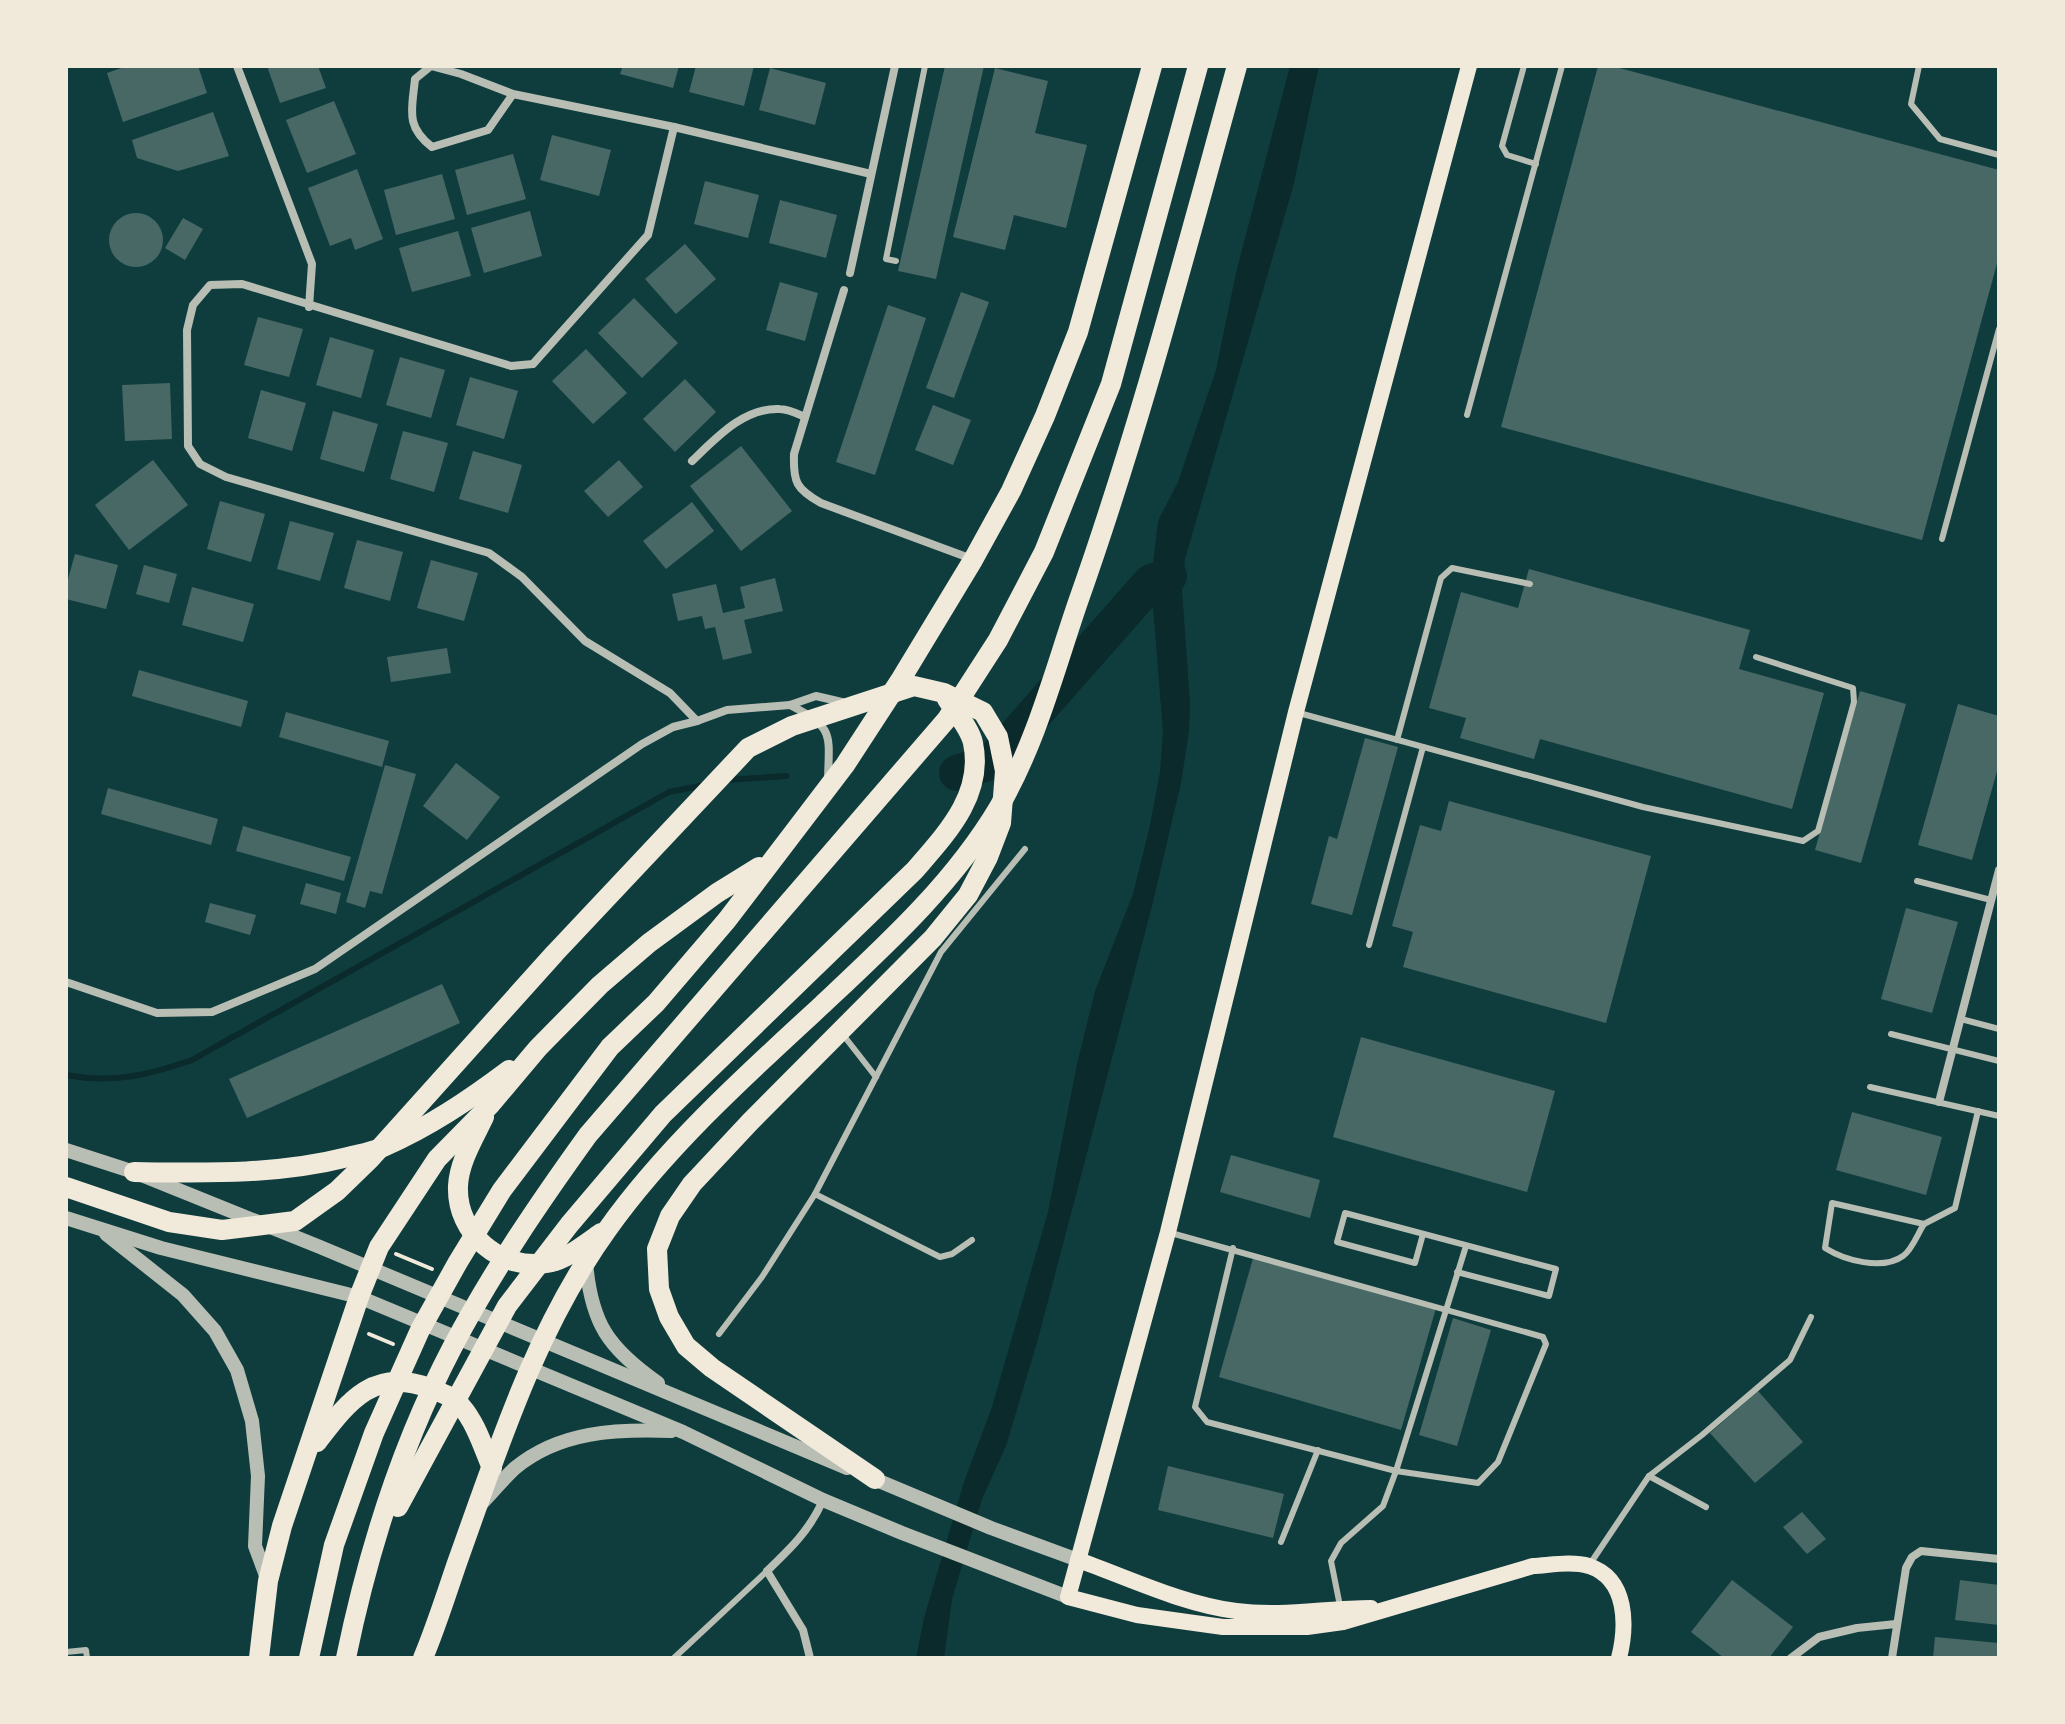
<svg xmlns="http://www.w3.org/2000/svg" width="2065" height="1724" font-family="Mulish,sans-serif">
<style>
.water{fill:#0a2a2b}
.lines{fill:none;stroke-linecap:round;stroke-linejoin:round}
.stream{stroke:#0a2a2b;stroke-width:6}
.river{stroke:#0a2a2b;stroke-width:36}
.building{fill:#486865}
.path{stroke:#f1e9da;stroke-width:4}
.service{stroke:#b8beb3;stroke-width:6}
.minor{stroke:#b8beb3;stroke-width:8}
.tertiary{stroke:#b8beb3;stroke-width:14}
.secondary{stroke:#f1e9da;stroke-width:16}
.trunk{stroke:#f1e9da;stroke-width:20}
</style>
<rect width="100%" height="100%" fill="#0f3d3e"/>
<path class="water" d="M1290,66h29l-26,121 -108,372 -3,31 8,113 -1,28 -8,52 -29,123 -114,433 -32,107 -24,53 -30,100 -8,59h-28l8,-40 40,-136 28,-75 56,-195 29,-148 18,-73 38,-97 16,-64 11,-58 3,-40 -12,-150 7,-61 20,-39 38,-112 20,-97z"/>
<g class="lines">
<g class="stream">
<path d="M727,780l59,-4"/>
<path d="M66,1075c47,9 82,0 126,-15l477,-268 35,-7"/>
</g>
<path class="river" d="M957,773l36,-12 158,-179 18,-6"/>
</g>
<g class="building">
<path d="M127,66h71l9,27 -84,29 -16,-49z"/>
<path d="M267,66h51l8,22 -46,15z"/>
<path d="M623,66h56l-6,22 -53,-14z"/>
<path d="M696,66h58l-10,40 -55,-14z"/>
<path d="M945,66h39l-48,213 -38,-8z"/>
<path d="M1598,66h14l387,104v86l-77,284 -421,-113z"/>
<path d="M770,68l56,15 -11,42 -56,-15z"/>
<path d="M995,68l53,13 -13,52 52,12 -21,83 -52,-13 -9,35 -52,-13z"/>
<path d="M334,101l22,53 -49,19 -21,-53z"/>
<path d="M213,112l16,44 -51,15 -41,-13 -5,-18z"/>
<path d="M552,135l59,15 -12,46 -59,-16z"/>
<path d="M513,154l13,45 -59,16 -12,-45z"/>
<path d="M357,169l26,70 -28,11 -4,-12 -21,8 -22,-58z"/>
<path d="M442,174l13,45 -59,16 -12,-45z"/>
<path d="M705,181l54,14 -11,43 -54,-14z"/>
<path d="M780,200l57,15 -11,43 -57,-15z"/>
<path d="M530,211l12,45 -58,17 -13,-45z"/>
<circle cx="136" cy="240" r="27"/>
<path d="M183,218l20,11 -18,31 -20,-12z"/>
<path d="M458,231l13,45 -59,16 -13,-44z"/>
<path d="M685,244l31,35 -40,35 -31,-35z"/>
<path d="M780,282l38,11 -13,48 -39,-11z"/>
<path d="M961,292l28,10 -35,96 -28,-10z"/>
<path d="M634,298l44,45 -36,35 -44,-45z"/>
<path d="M888,305l38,13 -51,157 -39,-13z"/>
<path d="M258,317l45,12 -14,48 -45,-12z"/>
<path d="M330,337l44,13 -13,48 -45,-13z"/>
<path d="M586,349l41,44 -34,31 -41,-43z"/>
<path d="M400,357l45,13 -14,48 -45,-13z"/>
<path d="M470,377l48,14 -14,48 -48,-14z"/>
<path d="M685,379l31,33 -41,40 -32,-33z"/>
<path d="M170,383l2,56 -47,2 -3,-56z"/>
<path d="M261,390l45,13 -14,48 -44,-13z"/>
<path d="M933,405l38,15 -18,45 -38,-15z"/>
<path d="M333,411l45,13 -14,48 -44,-13z"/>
<path d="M403,431l45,12 -14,49 -44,-13z"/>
<path d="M741,446l51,65 -51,40 -51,-65z"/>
<path d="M473,451l49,14 -14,48 -49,-14z"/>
<path d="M153,460l35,45 -59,45 -34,-45z"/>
<path d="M619,460l24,27 -35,30 -24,-26z"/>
<path d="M220,501l45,13 -14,48 -44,-13z"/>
<path d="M692,502l22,29 -48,38 -23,-28z"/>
<path d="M290,521l44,12 -14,48 -43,-12z"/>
<path d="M357,540l46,12 -13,49 -46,-13z"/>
<path d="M75,554l43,11 -12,44 -40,-10v-13z"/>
<path d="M431,560l47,13 -14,48 -47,-13z"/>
<path d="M144,565l33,9 -8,29 -33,-9z"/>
<path d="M1529,569l221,61 -11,39 85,24 -32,116 -252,-70 -6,20 -74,-21 6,-20 -37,-10 32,-116 57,16z"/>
<path d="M775,578l8,33 -39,9 8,33 -29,7 -8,-33 -10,2 -3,-13 -24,5 -6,-27 44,-10 7,29 22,-5 -5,-21z"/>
<path d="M192,587l62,17 -11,38 -61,-17z"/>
<path d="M447,648l4,25 -60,9 -4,-25z"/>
<path d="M139,670l109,31 -7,26 -109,-31z"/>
<path d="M1860,691l46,13 -45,159 -46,-13z"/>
<path d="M1958,704l41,12v48l-27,96 -54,-15z"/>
<path d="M286,712l103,29 -7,26 -103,-30z"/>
<path d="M1365,738l33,9 -46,168 -41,-11 18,-68 8,3z"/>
<path d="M456,763l44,34 -33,43 -44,-34z"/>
<path d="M385,765l31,9 -34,120 -12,-3 -5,17 -19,-6z"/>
<path d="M108,788l110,31 -7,26 -110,-31z"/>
<path d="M1449,801l202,55 -45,167 -203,-56 10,-35 -21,-6 28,-101 21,6z"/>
<path d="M243,826l108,31 -7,24 -108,-30z"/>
<path d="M306,883l35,10 -5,21 -36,-10z"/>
<path d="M210,903l46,12 -6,20 -45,-13z"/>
<path d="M1906,908l52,14 -26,91 -51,-14z"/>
<path d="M442,984l18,39 -213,95 -18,-39z"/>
<path d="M1361,1037l194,54 -28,101 -194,-55z"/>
<path d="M1852,1112l90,25 -16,58 -90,-25z"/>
<path d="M1231,1155l89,25 -10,38 -90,-26z"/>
<path d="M1254,1255l182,53 -35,122 -182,-53z"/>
<path d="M1453,1318l38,12 -34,116 -38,-11z"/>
<path d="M1758,1391l45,51 -48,41 -45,-50z"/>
<path d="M1168,1466l116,28 -11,44 -115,-28z"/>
<path d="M1802,1512l24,27 -19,15 -24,-27z"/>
<path d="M1732,1580l61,47 -24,31h-45l-33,-26z"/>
<path d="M1960,1580l39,5v40l-44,-5z"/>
<path d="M1935,1637l64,6v15h-66z"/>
</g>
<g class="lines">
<g class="path">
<path d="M396,1254l36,15"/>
<path d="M369,1334l24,10"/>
</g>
<g class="service">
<path d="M1524,66l-22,80 5,9 29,9"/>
<path d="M1919,66l-8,38 29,35 59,16"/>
<path d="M896,261l-10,-2 39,-193"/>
<path d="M1467,415l95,-349"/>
<path d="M1942,539l57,-210"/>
<path d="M1299,713l344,94 160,34 15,-10 36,-129 -1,-14 -97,-31"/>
<path d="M1397,740l44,-162 11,-10 78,16"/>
<path d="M1917,881l74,19"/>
<path d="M1369,945l54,-198"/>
<path d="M1961,1019l38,10"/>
<path d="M1891,1034l108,27"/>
<path d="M844,1036l32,41"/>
<path d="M1870,1087l129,29"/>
<path d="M815,1194l125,63 12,-3 20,-14"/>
<path d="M1832,1203l92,21c-6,9 -12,26 -21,32 -21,15 -59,4 -78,-8z"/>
<path d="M1924,1224l31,-16 23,-97"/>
<path d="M1171,1233l372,104 3,7 -48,118 -20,21 -82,-12 -13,35 -42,37 -10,18 9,45"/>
<path d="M1423,1234l-8,29 -78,-21 8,-29 211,56 -7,27 -92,-24"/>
<path d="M1233,1248l-38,159 12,15 189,49 70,-225"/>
<path d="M719,1334l43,-57 53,-83 126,-242 84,-103"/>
<path d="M1649,1476l57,31"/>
<path d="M1281,1542l37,-92"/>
<path d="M1590,1564l59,-88 53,-41 88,-75 21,-43"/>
<path d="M66,1652l20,-2 1,8"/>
<path d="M674,1658l93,-87"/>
</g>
<g class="minor">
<path d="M237,66l75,198 -3,43"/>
<path d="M513,94l-25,36 -56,17c-27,-21 -20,-37 -17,-68l16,-13 30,8 52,20 161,33 197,47"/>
<path d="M674,127l-26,108 -115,129 -22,2 -269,-82 -32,1 -17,20 -6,25 1,116 12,18 26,13 263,76 33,24 63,64 85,52 27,28 30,-11 63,-5 26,-9 30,7"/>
<path d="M850,273l45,-207"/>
<path d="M844,290l-50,164c-1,28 2,35 27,49l151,56"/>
<path d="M692,461c24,-23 52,-54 88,-52 8,0 18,5 25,8"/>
<path d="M790,705c45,23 39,29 38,75"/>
<path d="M66,982l91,31 55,-1 103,-43 327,-225 31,-17 24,-6"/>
<path d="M1939,1102l60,-232"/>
<path d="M810,1658l-7,-28 -36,-59c23,-22 43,-41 56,-71"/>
<path d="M1791,1658l28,-21 38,-9 39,-4"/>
<path d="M1892,1658l14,-90 6,-11 9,-6 78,8"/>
</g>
<g class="tertiary">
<path d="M66,1150l68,22 186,75 527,221"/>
<path d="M66,1218l95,30 198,49 324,135 140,68 79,33 166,64"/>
<path d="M106,1234l77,61 32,36 22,39 15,51 6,55 -3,70 13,35"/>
<path d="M586,1262c5,61 22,86 72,121"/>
<path d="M867,1476l124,52 87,32"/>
<path d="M480,1505c12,-12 23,-26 35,-37 45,-37 101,-39 156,-37"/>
</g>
<g class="secondary">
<path d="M1469,66l-173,646 -128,520 -100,365 69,18 86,12h84l36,-5 190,-56c18,-1 39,-5 56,0 39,13 38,60 30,92"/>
<path d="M1078,1560c51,18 104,44 158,51 46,6 90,-3 135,-3"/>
</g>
<g class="trunk">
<path d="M484,1117c-10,21 -25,45 -26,69 -2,48 43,85 89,77 19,-3 38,-19 54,-30"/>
<path d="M134,1172c72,1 143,3 214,-15 12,-3 25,-5 35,-10 46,-20 86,-47 126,-77"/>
<path d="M66,1187l103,35 53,8 73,-9 42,-30 33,-32 185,-206 193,-205 44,-22 122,-40 30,7 39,19 15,25 7,34 -4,52 -13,34 -20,38 -35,43 -183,184 -58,62 -22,32 -13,33 2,40 10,28 17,29 26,22 163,111"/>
<path d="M317,1442c31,-40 56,-75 112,-54 10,4 26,9 32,18 15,17 22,41 31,62"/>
<path d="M398,1507l109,-201 62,-81 94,-111 252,-244c31,-36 69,-75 58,-127 -3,-15 -18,-31 -26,-44"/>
<path d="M259,1658l9,-77 14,-55 77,-229 20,-50 58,-88 53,-54 48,-57 62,-63 49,-42 68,-50 42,-26"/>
<path d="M309,1658l25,-113 40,-112 46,-103 38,-68 44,-72 108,-143 46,-44 71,-83 118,-155 56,-86 72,-119 38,-69 34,-75 33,-84 74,-266"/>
<path d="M346,1658c22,-107 56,-215 107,-312 39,-74 86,-143 135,-211l359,-416 51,-79 46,-88 67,-168 87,-318"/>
<path d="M423,1658c13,-31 23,-63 34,-95 41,-114 78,-233 150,-333 58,-82 141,-157 215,-225 64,-60 132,-122 177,-198 37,-64 55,-135 79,-205 62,-175 109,-356 159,-536"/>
</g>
</g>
<rect width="2065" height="1724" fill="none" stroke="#f1e9da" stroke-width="136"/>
</svg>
